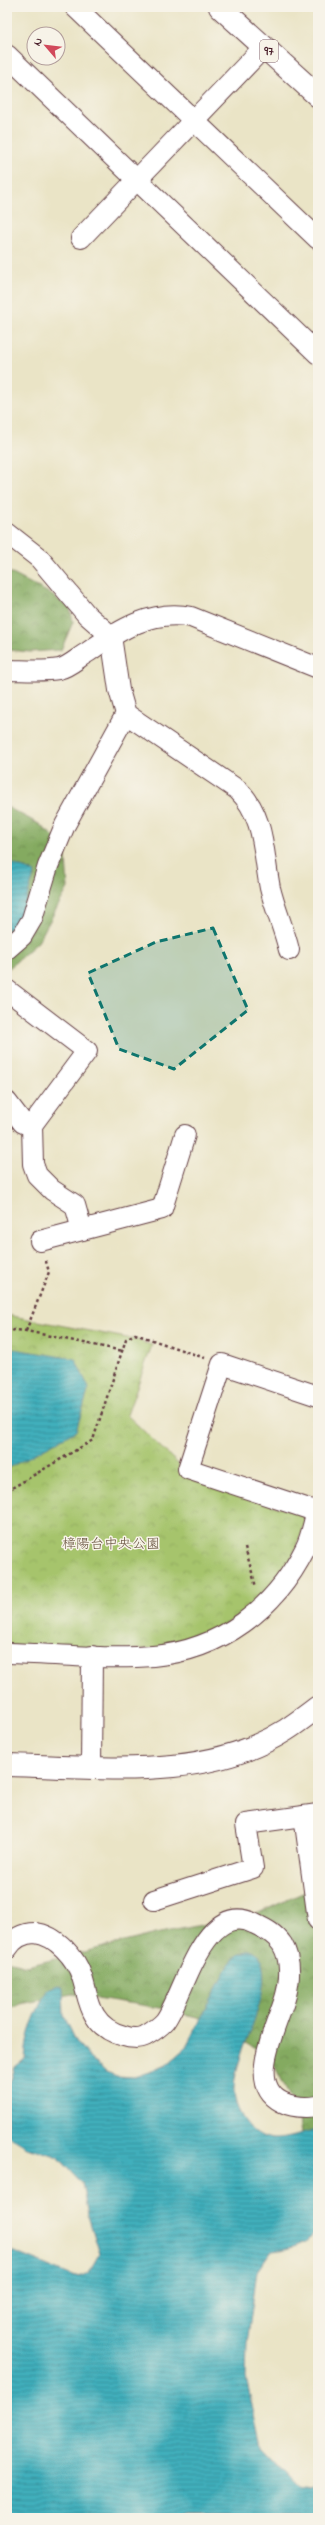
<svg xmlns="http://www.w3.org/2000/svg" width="325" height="2525" font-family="'Indie Flower','Klee One',sans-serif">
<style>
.forest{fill:url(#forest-crowns);stroke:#676446}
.park{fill:url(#park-crowns);stroke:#78724c}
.water{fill:url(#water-rules);stroke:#456774}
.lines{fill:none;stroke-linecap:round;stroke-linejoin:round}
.street-casing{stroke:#623d42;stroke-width:22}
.secondary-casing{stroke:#623d42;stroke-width:24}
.primary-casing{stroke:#623d42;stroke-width:24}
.path{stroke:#623d42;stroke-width:2.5;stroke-dasharray:3 3;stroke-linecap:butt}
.street{stroke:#fff;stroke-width:20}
.secondary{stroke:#fff;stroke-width:22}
.primary{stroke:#fff;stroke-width:22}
.marked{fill:#0f766e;fill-opacity:0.2;stroke:#0f766e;stroke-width:3;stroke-dasharray:8 5;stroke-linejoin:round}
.labels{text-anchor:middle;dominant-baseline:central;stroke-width:3;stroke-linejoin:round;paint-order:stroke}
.shield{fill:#f7f3e8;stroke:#7e5f64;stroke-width:1}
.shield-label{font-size:13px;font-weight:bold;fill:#4a1f2b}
.park-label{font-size:14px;fill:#66513e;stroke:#f7f3e8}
</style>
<defs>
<pattern id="forest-crowns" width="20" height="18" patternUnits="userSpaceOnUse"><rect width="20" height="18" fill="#84aa60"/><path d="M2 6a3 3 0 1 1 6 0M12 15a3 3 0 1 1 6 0" fill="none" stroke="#6e8a4f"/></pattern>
<pattern id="park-crowns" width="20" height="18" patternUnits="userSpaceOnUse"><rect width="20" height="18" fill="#a6c46c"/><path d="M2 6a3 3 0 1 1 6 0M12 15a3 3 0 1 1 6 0" fill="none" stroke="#90a85e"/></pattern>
<pattern id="water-rules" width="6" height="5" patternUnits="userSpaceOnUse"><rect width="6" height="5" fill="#40afbc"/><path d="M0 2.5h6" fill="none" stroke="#388e99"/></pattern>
</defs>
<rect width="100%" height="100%" fill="#f7f3e8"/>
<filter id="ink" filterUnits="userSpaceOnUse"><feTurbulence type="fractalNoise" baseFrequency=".025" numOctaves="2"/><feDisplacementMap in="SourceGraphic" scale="8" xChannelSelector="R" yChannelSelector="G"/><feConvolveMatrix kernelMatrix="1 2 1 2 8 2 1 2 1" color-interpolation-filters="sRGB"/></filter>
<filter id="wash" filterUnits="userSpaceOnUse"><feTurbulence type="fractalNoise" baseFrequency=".012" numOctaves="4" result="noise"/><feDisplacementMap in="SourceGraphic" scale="16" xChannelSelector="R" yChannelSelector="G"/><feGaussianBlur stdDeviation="0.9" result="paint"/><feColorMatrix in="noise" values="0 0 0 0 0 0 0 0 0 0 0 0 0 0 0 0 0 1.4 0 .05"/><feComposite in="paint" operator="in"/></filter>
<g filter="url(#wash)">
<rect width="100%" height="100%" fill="#eae4c6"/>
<g class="forest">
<path d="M7,571l40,21 23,16 3,14 -12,28 -31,2 -23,-2z"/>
<path d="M7,807l32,17 20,17 7,17 2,30 -30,54 -31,28z"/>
<path d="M318,1886v377l-20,-151 -23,-45 -22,-20 -48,-28 -45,-11 -88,-14 -51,10 -14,7v-50l20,5 133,-33 94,-18z"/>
</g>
<path class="park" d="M7,1315l130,25 15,5 -25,70 68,65 108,35 3,7c-7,17 -12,35 -23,50 -33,43 -80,74 -136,77 -46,2 -94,-2 -140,-3z"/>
<g class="water">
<path d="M7,862l28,10 -15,47 -13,12z"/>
<path d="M14,1349l61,10 14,29 -13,43 -69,38v-115z"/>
<path d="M247,1951h6l7,5c16,40 -24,91 -26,132 -1,22 17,49 39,51 14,1 32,-7 45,-9 0,14 3,93 -1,100 -10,16 -28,19 -46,21l-14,20 -10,73 -1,34 15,68 37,39 13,2 7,-6v37h-311v-269l68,28c15,-1 18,-11 25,-23l-12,-38 -6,-33 -24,-26 -31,-10 -20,-12v-43l8,-25 10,-8c1,-28 11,-45 22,-70l11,-4 5,3 1,28 12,25 12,15 18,16 11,4 17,1 30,-10 20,-17 46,-87 8,-9z"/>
</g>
</g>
<g filter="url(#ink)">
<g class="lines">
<defs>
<g id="street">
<path d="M75,7l243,232"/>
<path d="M7,55l311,299"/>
<path d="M81,238l183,-191"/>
<path d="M7,533l32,25 48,57 24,21 8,54 7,24 112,76c27,26 25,63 32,98 5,21 14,41 19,62"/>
<path d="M7,670c16,0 36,2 52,-1 10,-2 20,-12 29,-17 31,-22 64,-43 103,-35l127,51"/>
<path d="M7,949l15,-13 10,-17 16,-53 17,-41 61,-111"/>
<path d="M7,990l80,61 -55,74 -9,-2 -16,-21"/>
<path d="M32,1125l1,39 4,11 15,15 23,15 7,25"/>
<path d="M40,1241l122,-32 23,-74"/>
<path d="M318,1396l-96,-32 -34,105 130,43"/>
<path d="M7,1653c48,1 98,7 146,3 68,-6 122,-47 152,-107 6,-11 8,-25 12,-38"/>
<path d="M91,1767l1,-111"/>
<path d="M304,1816l14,104"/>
<path d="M154,1900l99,-32 -7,-44 72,-10"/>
<path d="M7,1949c6,-10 15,-16 28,-16 21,2 41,25 47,44 4,12 6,28 13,39 6,10 17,17 29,20 6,2 15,3 21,0 7,-4 15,-9 20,-15 20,-27 39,-123 90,-97 11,5 20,10 27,20 9,15 8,35 4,51 -7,28 -42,89 -4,107 12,6 23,6 36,4"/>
</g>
<path id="secondary" d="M7,1765c91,2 198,17 279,-35 11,-7 21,-15 32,-23"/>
<path id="primary" d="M220,7l98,89"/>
</defs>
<use href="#street" class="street-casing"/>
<use href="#secondary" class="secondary-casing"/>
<use href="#primary" class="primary-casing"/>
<g class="path">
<path d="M26,1331l23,-59 -4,-14"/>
<path d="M7,1334l7,-4 12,1 97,20"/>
<path d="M7,1491l86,-51 33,-101 9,-5 70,24"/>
<path d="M245,1547l11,40"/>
</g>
<use href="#street" class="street"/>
<use href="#secondary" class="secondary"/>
<use href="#primary" class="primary"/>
</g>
</g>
<path class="marked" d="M213,928l35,82 -74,59 -55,-20 -31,-76 68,-31z"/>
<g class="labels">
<rect class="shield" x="260" y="40" width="18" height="22" rx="3"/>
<g class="shield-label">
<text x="269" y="51">97</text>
</g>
<g class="park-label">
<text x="111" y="1544">樟陽台中央公園</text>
</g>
</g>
<rect width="325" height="2525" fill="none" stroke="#f7f3e8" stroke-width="24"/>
<g transform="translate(46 46) rotate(298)"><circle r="19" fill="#f7f3e8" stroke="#b29e9c"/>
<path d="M0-3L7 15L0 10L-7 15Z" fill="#d1495b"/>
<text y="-6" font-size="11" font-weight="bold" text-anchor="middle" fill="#4a1f2b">N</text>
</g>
</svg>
